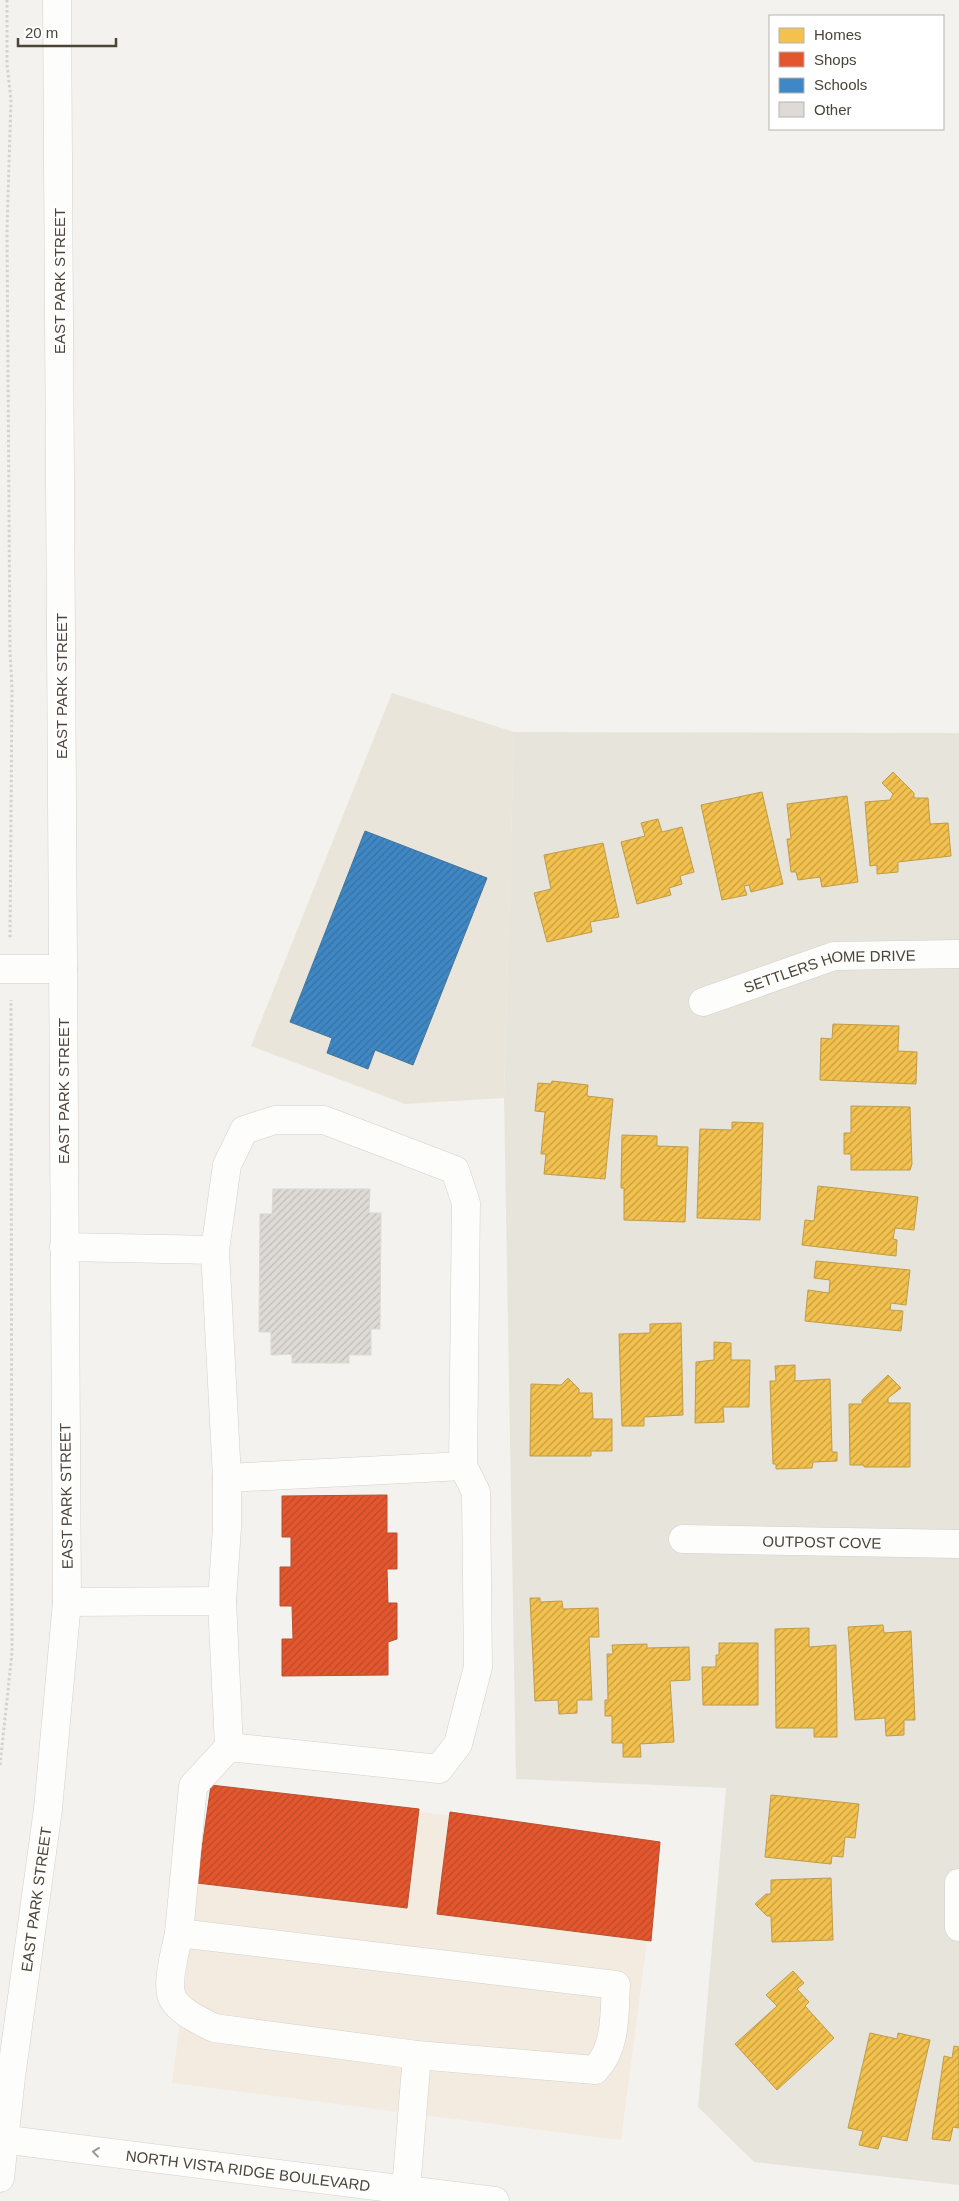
<svg xmlns="http://www.w3.org/2000/svg" width="959" height="2201" font-family="Helvetica,sans-serif">
<style>
.residential{fill:#e7e4dc}
.commercial{fill:#f3ebdf}
.education{fill:#eae5da}
.homes{fill:url(#homes-hatch);stroke:#c09c48}
.shops{fill:url(#shops-hatch);stroke:#b65131}
.schools{fill:url(#schools-hatch);stroke:#43749b}
.building{fill:url(#building-hatch);stroke:#dcd9d4}
.lines{fill:none;stroke-linecap:round;stroke-linejoin:round}
.minor-casing{stroke:#d2d0cb;stroke-width:29}
.path{stroke:#d3d2cc;stroke-width:3;stroke-dasharray:2.5 2.5;stroke-linecap:butt}
.minor{stroke:#fdfdfc;stroke-width:28}
.oneway{stroke:#9b9791}
.labels{text-anchor:middle;dominant-baseline:central;stroke-width:5;stroke-linejoin:round;paint-order:stroke}
.street-label{font-size:15px;fill:#4b4439;stroke:#fff}
</style>
<defs>
<pattern id="homes-hatch" width="6" height="6" patternUnits="userSpaceOnUse" patternTransform="scale(1.25)"><rect width="6" height="6" fill="#f2c14e"/><path d="M-1 1l2-2M0 6l6-6M5 7l2-2" fill="none" stroke="#c69e42"/></pattern>
<pattern id="shops-hatch" width="6" height="6" patternUnits="userSpaceOnUse" patternTransform="scale(1.25)"><rect width="6" height="6" fill="#e4572e"/><path d="M-1 1l2-2M0 6l6-6M5 7l2-2" fill="none" stroke="#bb4a28"/></pattern>
<pattern id="schools-hatch" width="6" height="6" patternUnits="userSpaceOnUse" patternTransform="scale(1.25)"><rect width="6" height="6" fill="#3f88c5"/><path d="M-1 1l2-2M0 6l6-6M5 7l2-2" fill="none" stroke="#3771a1"/></pattern>
<pattern id="building-hatch" width="6" height="6" patternUnits="userSpaceOnUse" patternTransform="scale(1.25)"><rect width="6" height="6" fill="#dedbd6"/><path d="M-1 1l2-2M0 6l6-6M5 7l2-2" fill="none" stroke="#c0bdb8"/></pattern>
</defs>
<rect width="100%" height="100%" fill="#f4f2ee"/>
<path class="residential" d="M514,732l445,1v1452l-205,-23 -56,-55 28,-319 -210,-9 -12,-681z"/>
<path class="commercial" d="M211,1785l449,57 -39,298 -449,-57z"/>
<path class="education" d="M392,693l122,39 -10,366 -99,6 -154,-58z"/>
<g class="homes">
<path d="M893,772l21,21v5h14l2,26 18,-1 3,33 -53,6v10l-21,2v-9l-7,1 -5,-64 25,-2 3,-6 -11,-11z"/>
<path d="M762,792l21,92 -32,8 -2,-7 -5,1 3,9 -25,5 -21,-95z"/>
<path d="M847,796l11,86 -36,5 -2,-10 -22,3 -2,-8h-5l-4,-33h4l-4,-35z"/>
<path d="M658,819l4,13 20,-5 12,45 -14,4 2,8 -13,4 2,7 -34,9 -16,-62 24,-6 -4,-13z"/>
<path d="M603,843l16,74 -29,5 2,10 -45,10 -13,-49 17,-4 -7,-34z"/>
<path d="M833,1024l66,2 -1,25 19,1 -1,32 -96,-4 1,-42 11,1z"/>
<path d="M552,1081l36,4 -1,11 26,3 -8,80 -61,-5 2,-20h-5l4,-42 -10,-1 3,-28 13,1z"/>
<path d="M851,1106l59,1 2,57 -2,6h-59v-16h-7v-21h7z"/>
<path d="M732,1122l31,1 -3,97 -63,-2 3,-89 32,1z"/>
<path d="M622,1135l35,1v10l31,1 -3,75 -61,-2v-32h-3z"/>
<path d="M818,1186l100,11 -4,33 -19,-2 -2,11 4,1 -1,16 -94,-11 3,-25 9,1z"/>
<path d="M816,1261l94,9 -4,35 -15,-2 -1,7 13,1 -2,20 -96,-10 3,-31 21,3 1,-13 -16,-2z"/>
<path d="M681,1323l2,92 -39,2v9h-22l-3,-92 31,-1v-9z"/>
<path d="M714,1342l17,1v17h19l-1,47h-26l1,15 -29,1 1,-61 18,-2z"/>
<path d="M795,1365v16l35,-2 2,73h5v9l-24,1 -1,6 -36,1v-5h-3l-3,-83h6l-1,-15z"/>
<path d="M888,1375l13,13 -13,10v5h22v64h-46v-2h-14l-1,-61h13v-4z"/>
<path d="M568,1378l11,11v4h13l1,26h19v32h-21v5h-61l1,-72 30,1z"/>
<path d="M530,1598h10v4l22,-1 1,8 35,-1 1,29h-10l3,63h-15v13l-18,1 -1,-14 -23,1z"/>
<path d="M883,1625l1,8 27,-2 4,89h-11v15l-18,1 -1,-18 -30,2 -7,-93z"/>
<path d="M809,1628v19l27,-2 1,92h-23v-9h-38l-1,-99z"/>
<path d="M719,1643h39v62h-55l-1,-38h14v-12h3z"/>
<path d="M647,1644v4l42,-1 1,33 -20,1 4,61 -34,2 1,13h-18v-14h-11v-27h-7v-16h3l-1,-46h6l-1,-9z"/>
<path d="M771,1795l88,9 -4,34 -10,-1 -2,20 -11,-1 -1,8 -66,-7z"/>
<path d="M831,1878l2,62 -61,2 -1,-26h-4l-12,-12 11,-10h5v-14z"/>
<path d="M793,1971l11,12 -7,6 12,13 -4,4 29,32 -57,52 -42,-46 42,-38 -11,-11z"/>
<path d="M870,2033l27,6 1,-6 32,7 -23,101 -25,-5 -4,13 -19,-4 4,-14 -15,-3z"/>
<path d="M954,2046l5,1v81l-6,-1 -3,14 -18,-2 12,-83 8,2z"/>
</g>
<g class="shops">
<path d="M387,1495v38h10v36h-10l1,34h9v36l-9,3v33l-106,1v-37h11l-1,-33h-12v-39h11v-30h-9v-41z"/>
<path d="M211,1785l208,24 -12,99 -210,-25z"/>
<path d="M450,1812l210,30 -9,99 -214,-27z"/>
</g>
<path class="schools" d="M365,831l122,47 -74,187 -38,-15 -7,19 -41,-16 5,-15 -42,-16z"/>
<path class="building" d="M273,1189h97l-1,24h12l-1,116h-9v26h-22v8h-57v-9l-21,1v-23h-12l1,-118h12z"/>
<g class="lines">
<defs>
<g id="minor">
<path d="M0,969h63"/>
<path id="s1" d="M703,1002l131,-46 125,-2"/>
<path d="M64,1247l151,3 12,-85 17,-35 31,-10h49l131,50 11,33 -3,263 -236,12 -12,-228"/>
<path id="s2" d="M683,1539l276,5"/>
<path d="M222,1601l5,-74v-49"/>
<path d="M67,1602l155,-1 7,146 -36,39 -14,147 437,52c-2,30 1,62 -21,85l-178,-15 -11,135"/>
<path d="M229,1747l210,22 19,-25 20,-77 -2,-175 -13,-26"/>
<path d="M959,1883v44"/>
<path d="M179,1933c-3,16 -14,52 -6,66 8,14 28,22 41,29l203,27"/>
<path id="s3" d="M0,2139l495,62"/>
<path id="s4" d="M0,2178l11,-101 37,-268 19,-207 -10,-1602"/>
</g>
</defs>
<use href="#minor" class="minor-casing"/>
<g class="path">
<path d="M7,0v64l4,36 -4,130 3,421 2,37 -2,251"/>
<path d="M0,1765l12,-112 -1,-653"/>
</g>
<use href="#minor" class="minor"/>
</g>
<defs><path id="oneway-chevron" d="M-2-3.5L2.5 0L-2 3.5" fill="none" stroke-width="1.6" stroke-linecap="round" stroke-linejoin="round" transform="scale(1.25)"/></defs>
<use class="oneway" href="#oneway-chevron" transform="translate(96 2152) rotate(-173)"/>
<g class="labels">
<g class="street-label">
<text transform="translate(59 281) rotate(-90)">EAST PARK STREET</text>
<text transform="translate(61 686) rotate(-90)">EAST PARK STREET</text>
<text stroke="none"><textPath href="#s1" startOffset="132">SETTLERS HOME DRIVE</textPath></text>
<text transform="translate(63 1091) rotate(-90)">EAST PARK STREET</text>
<text transform="translate(66 1496) rotate(-91)">EAST PARK STREET</text>
<text stroke="none"><textPath href="#s2" startOffset="139">OUTPOST COVE</textPath></text>
<text stroke="none"><textPath href="#s4" startOffset="281">EAST PARK STREET</textPath></text>
<text stroke="none"><textPath href="#s3" startOffset="250">NORTH VISTA RIDGE BOULEVARD</textPath></text>
</g>
</g>
<rect x="769" y="15" width="175" height="115" fill="#ffffff" stroke="#b7b4b0"/>
<rect x="779" y="28" width="25" height="15" fill="#f2c14e" stroke="#b7b4b0"/>
<text x="814" y="40" font-size="15" fill="#4b4439">Homes</text>
<rect x="779" y="52" width="25" height="15" fill="#e4572e" stroke="#b7b4b0"/>
<text x="814" y="65" font-size="15" fill="#4b4439">Shops</text>
<rect x="779" y="78" width="25" height="15" fill="#3f88c5" stroke="#b7b4b0"/>
<text x="814" y="90" font-size="15" fill="#4b4439">Schools</text>
<rect x="779" y="102" width="25" height="15" fill="#dedbd6" stroke="#b7b4b0"/>
<text x="814" y="115" font-size="15" fill="#4b4439">Other</text>
<path d="M18 38v8h98v-8" fill="none" stroke="#4b4439" stroke-width="2.5"/>
<text x="25" y="38" font-size="15" fill="#4b4439" stroke="#ffffff" stroke-width="4" paint-order="stroke">20 m</text>
</svg>
